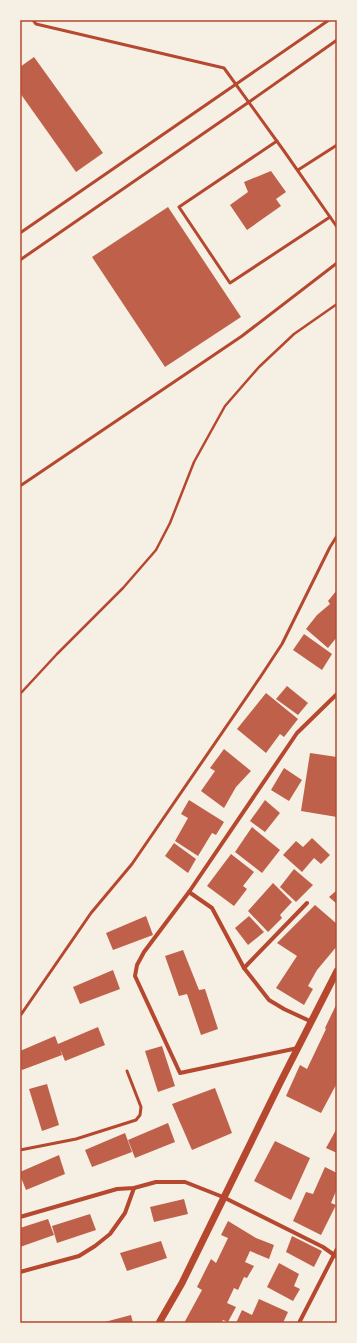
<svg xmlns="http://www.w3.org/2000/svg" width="357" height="1343" font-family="Barlow,sans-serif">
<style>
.building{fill:#bf614a}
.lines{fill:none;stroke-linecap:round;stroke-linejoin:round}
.path{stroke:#b5482f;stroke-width:2.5}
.service{stroke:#b5482f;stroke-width:3}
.minor{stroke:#b5482f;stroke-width:4}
.tertiary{stroke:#b5482f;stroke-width:7}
.neatline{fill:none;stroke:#b5482f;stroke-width:1.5}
</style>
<rect width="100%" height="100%" fill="#f6efe4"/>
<g class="building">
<path d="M34,57l69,96 -27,19 -56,-79v-26z"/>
<path d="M271,171l15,21 -10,7 5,7 -34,24 -17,-25 18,-13 -4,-10z"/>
<path d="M168,207l73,110 -76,50 -73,-110z"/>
<path d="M337,590v47l-9,11 -22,-19 11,-14 13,-11 -2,-3z"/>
<path d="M304,634l28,20 -10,16 -29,-20z"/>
<path d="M287,686l21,17 -10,12 -22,-16z"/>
<path d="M266,693l32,26 -14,18 -4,-3 -14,19 -29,-24z"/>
<path d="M224,749l27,22 -15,16 -12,21 -23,-17 14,-20 -5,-3z"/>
<path d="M310,753l27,4v60l-36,-6z"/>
<path d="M284,768l18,12 -13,21 -18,-11z"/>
<path d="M189,800l35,22 -8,13 -4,-2 -14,23 -23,-15 13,-23 -7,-4z"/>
<path d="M265,800l15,13 -15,19 -15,-11z"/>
<path d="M252,827l28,23 -18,23 -27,-21z"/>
<path d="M312,838l18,17 -9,9 -7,-6 -12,14 -19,-17 13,-14 7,6z"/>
<path d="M174,843l22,16 -8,14 -23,-17z"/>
<path d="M231,854l23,18 -11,14 4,3 -13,17 -27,-20z"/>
<path d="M294,869l19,16 -17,17 -16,-15z"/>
<path d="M273,883l19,19 -12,13 2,3 -14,14 -20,-21z"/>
<path d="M337,890v14l-8,-7z"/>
<path d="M315,905l22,19v22l-20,24 -9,16 5,3 -9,16 -28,-17 21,-32 -20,-13z"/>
<path d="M146,916l7,19 -40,15 -7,-17z"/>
<path d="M249,916l15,16 -16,13 -13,-17z"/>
<path d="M183,950l16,40 6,-1 13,40 -17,6 -14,-41 -8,2 -14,-40z"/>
<path d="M113,970l7,19 -40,15 -7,-17z"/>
<path d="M337,1003v80l-16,30 -35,-17 14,-31 7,4 19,-40 -1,-1z"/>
<path d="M98,1027l7,18 -40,16 -5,-12 2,6 -40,15 -2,-5v-14l35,-15 3,8z"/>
<path d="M162,1046l13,40 -17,6 -13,-41z"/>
<path d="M47,1084l12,41 -17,6 -13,-42z"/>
<path d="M215,1088l17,45 -40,17 -20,-46z"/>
<path d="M168,1123l7,19 -40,16 -7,-18z"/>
<path d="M337,1128v25l-11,-5z"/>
<path d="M125,1133l7,19 -40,15 -7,-17z"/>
<path d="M275,1141l35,17 -19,42 -37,-19z"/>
<path d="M59,1155l6,19 -39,16 -6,-15v-3z"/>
<path d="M325,1167l12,6v19l-1,-1 -5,12 5,2 -15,30 -28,-14 13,-29 7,2z"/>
<path d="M184,1199l4,15 -34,8 -4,-15z"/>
<path d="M90,1214l6,16 -39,13 -5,-17z"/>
<path d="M48,1219l6,16 -34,12v-19z"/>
<path d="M228,1221l28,17 18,7 -5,14 -19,-8 -5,11 9,4 -7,12 -3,-1 -6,13 -4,-2 -7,15 9,4 -8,15 -5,-2 -2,3h-37l18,-33 -5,-3 14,-28 5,4 12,-25 -7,-3z"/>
<path d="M292,1236l30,15 -8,16 -28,-15z"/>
<path d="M161,1241l6,17 -40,13 -7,-18z"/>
<path d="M279,1263l20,11 -5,12 6,3 -7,12 -26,-14z"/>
<path d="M259,1299l29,13 -5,11h-47l6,-13 10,5z"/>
<path d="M131,1315l2,8h-32z"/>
</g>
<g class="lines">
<path class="path" d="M20,694l37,-40 66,-66 33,-38 14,-27 24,-61 31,-56 34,-39 35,-33 43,-30"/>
<g class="service">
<path d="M33,20l3,4 188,44 60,83 53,76"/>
<path d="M277,141l-98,66 51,76 100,-66"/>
<path d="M298,170l39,-25"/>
<path d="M20,233l309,-213"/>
<path d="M20,260l229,-158 88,-62"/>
<path d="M20,486l222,-150 95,-73"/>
<path d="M20,1016l71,-103 41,-49 129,-188 21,-32 48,-97 7,-11"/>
<path d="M20,1150l56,-11 60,-19 4,-5 1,-8 -14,-36"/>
</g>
<g class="minor">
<path d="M189,892l23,16 32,60 25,32 15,9 28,13"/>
<path d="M244,968l63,-65"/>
<path d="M298,1048l-118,25 -45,-97 2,-11 7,-13 45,-60 108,-159 40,-39"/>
<path d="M20,1217l97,-28 17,-1 22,-6h29l38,15 100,50 14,10"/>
<path d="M20,1272l59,-16 16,-10 15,-12 15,-21 9,-25"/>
<path d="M299,1323l38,-74"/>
</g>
<path class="tertiary" d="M159,1323l23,-40 98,-200 57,-112"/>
</g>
<rect width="357" height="1343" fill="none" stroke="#f6efe4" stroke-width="42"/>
<rect x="21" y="21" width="315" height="1301" class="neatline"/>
</svg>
